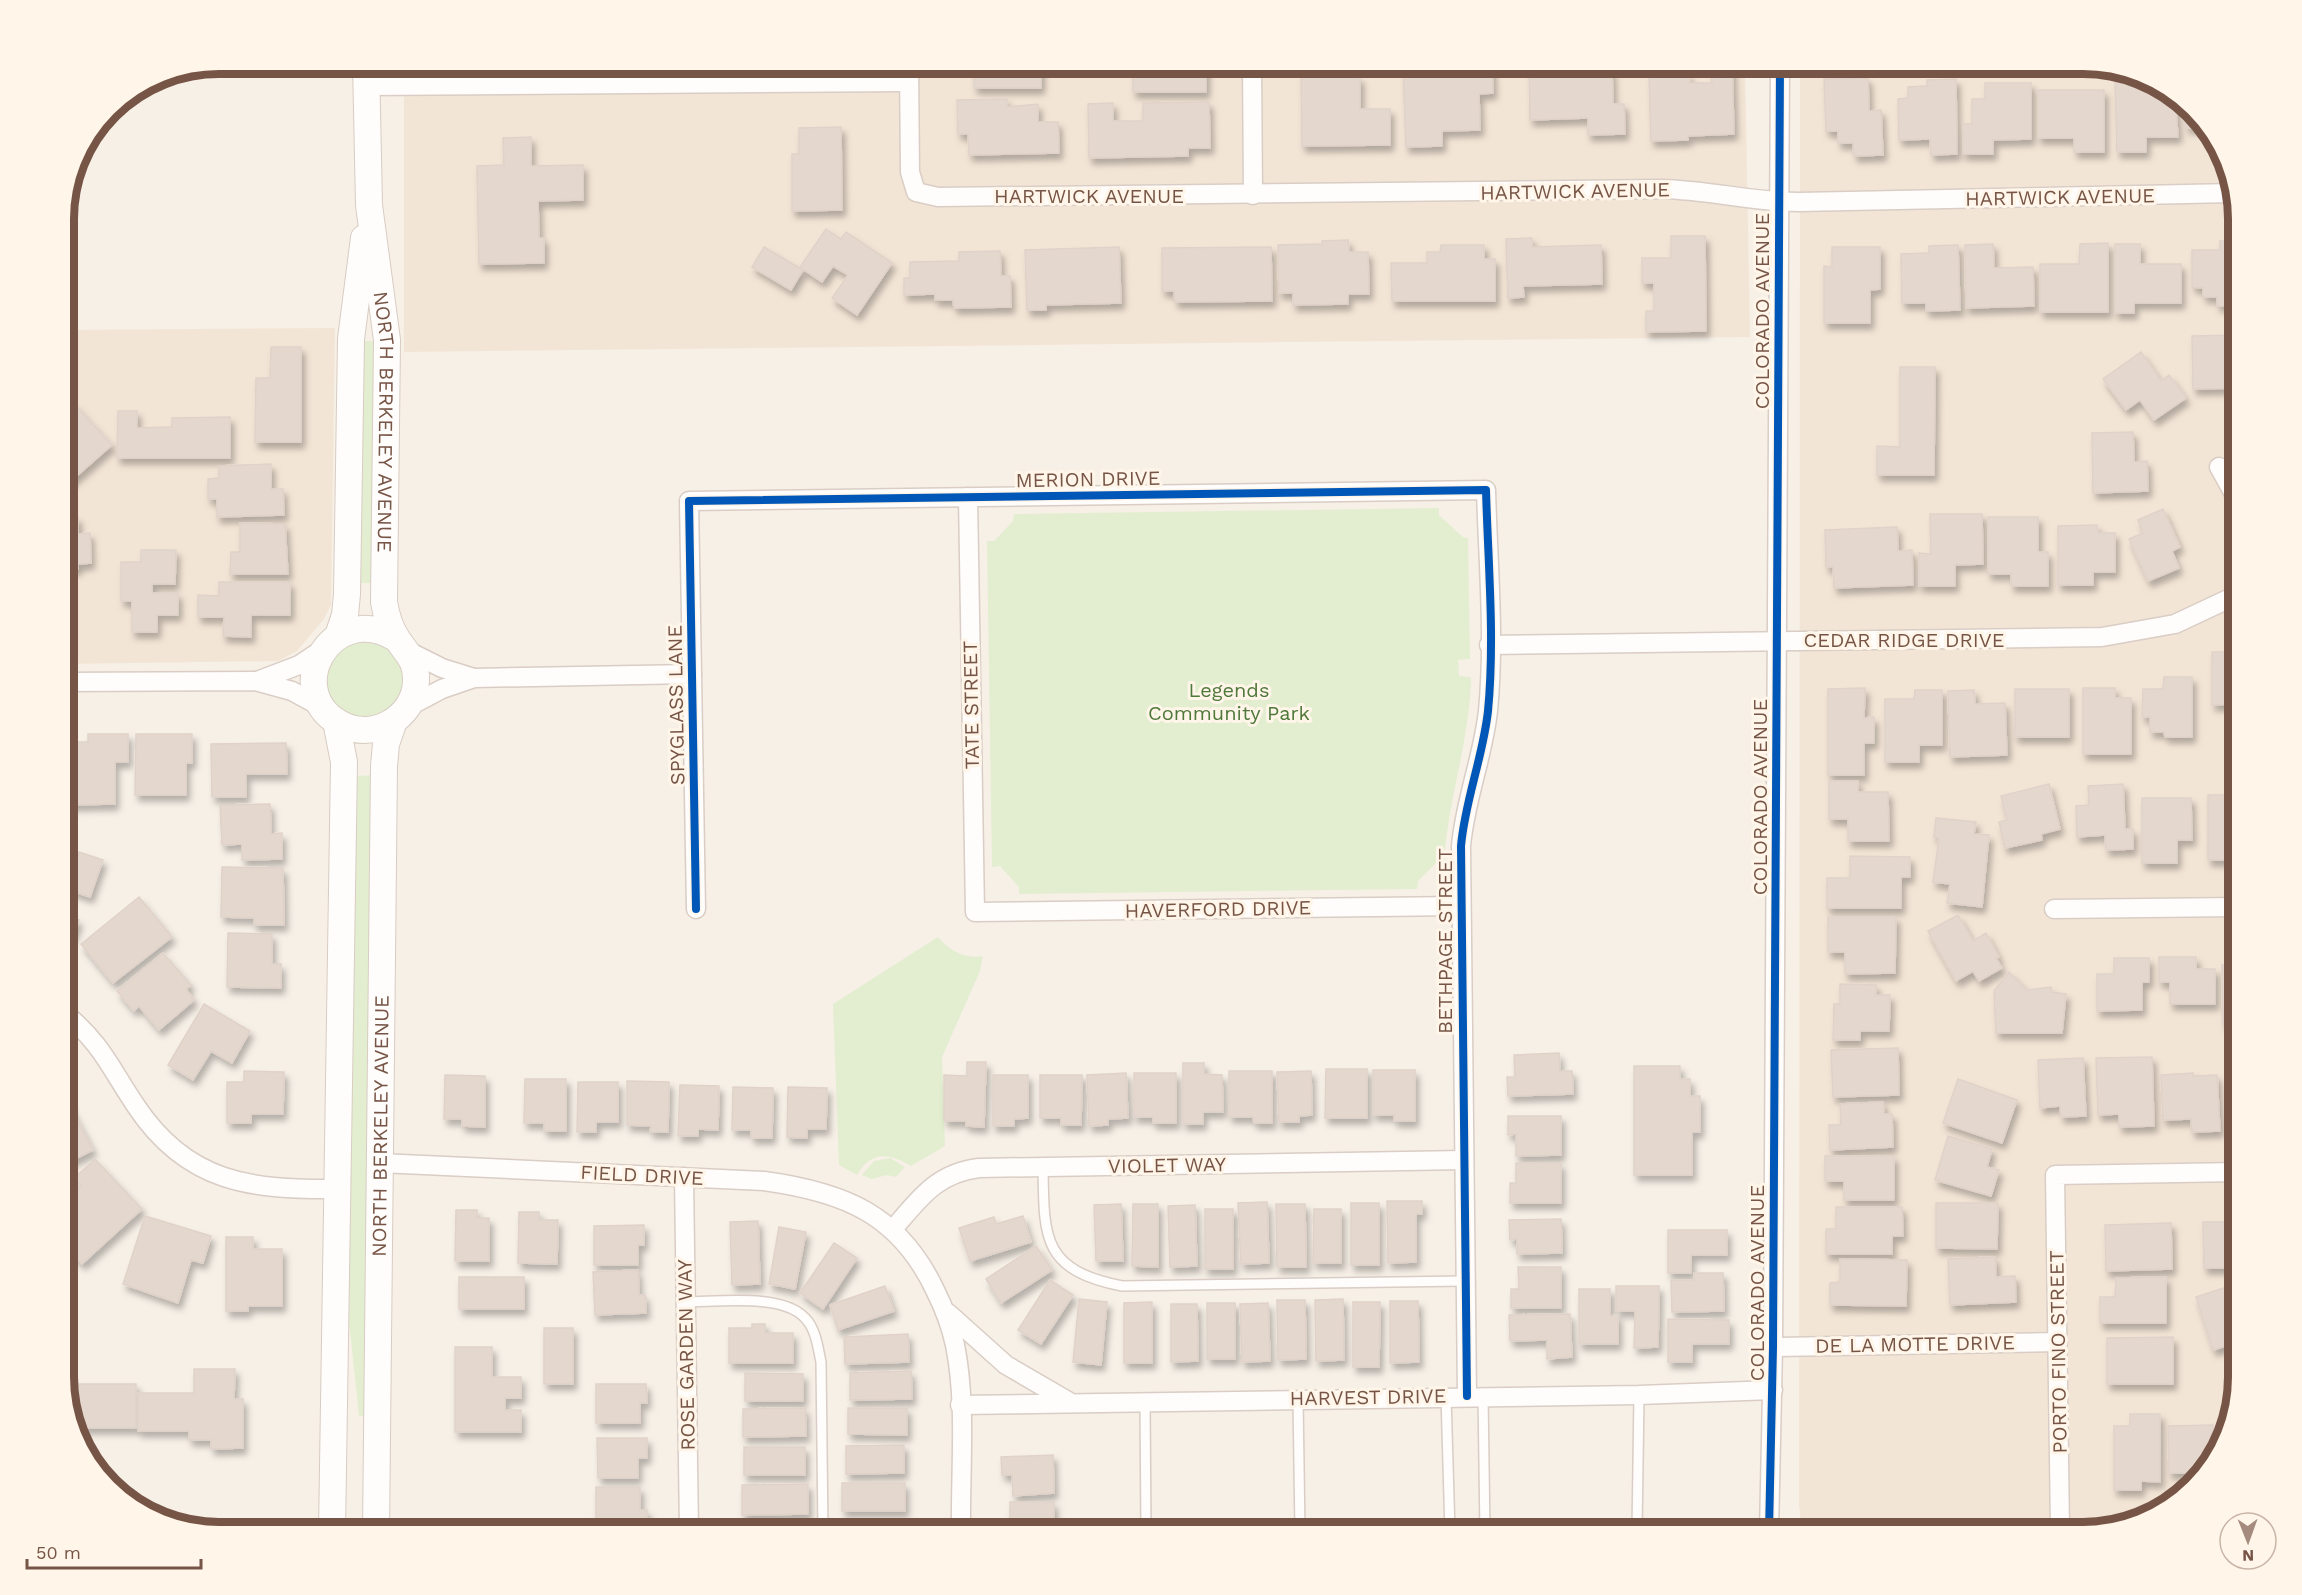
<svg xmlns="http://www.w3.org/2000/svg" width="2302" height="1595" font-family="'Work Sans',sans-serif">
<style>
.residential{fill:#f3e5d6}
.green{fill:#e3eed0}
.building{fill:#e4d8ce;stroke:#e0d2c9;stroke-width:1.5;filter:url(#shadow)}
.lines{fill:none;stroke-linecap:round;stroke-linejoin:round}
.lane-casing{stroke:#d9cdc5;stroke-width:12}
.street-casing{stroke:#d9cdc5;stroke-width:21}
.secondary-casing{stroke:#d8ccc3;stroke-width:28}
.lane{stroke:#fefdfb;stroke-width:9}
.street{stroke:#fefdfb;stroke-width:18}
.secondary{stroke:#fefdfb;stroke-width:26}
.cycleway-casing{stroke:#fff5e8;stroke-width:11}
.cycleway{stroke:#0057b8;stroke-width:8}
.labels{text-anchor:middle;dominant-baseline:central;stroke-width:6;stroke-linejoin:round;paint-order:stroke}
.street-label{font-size:20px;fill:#775546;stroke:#fff5e8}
.park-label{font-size:20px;fill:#4f783b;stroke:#fff5e8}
.rim{fill:none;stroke:#775546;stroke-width:8}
</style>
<defs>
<filter id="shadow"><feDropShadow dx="3.5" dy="6" stdDeviation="3" flood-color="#0004"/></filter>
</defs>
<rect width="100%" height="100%" fill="#f7f0e7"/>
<g class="residential">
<path d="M404,63h1341l5,274 -1346,15z"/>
<path d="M1800,63h284l86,26 53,60 16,69v1159l-26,86 -52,48 -77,21h-282l-3,-27z"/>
<path d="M335,328l-4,277 -7,14 -27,32 -19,10 -215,3v-334z"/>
</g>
<g class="green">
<path d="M363,341h15l-3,242h-15z"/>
<path d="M1439,508v7l24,22 5,1 2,121 -12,1 1,16 12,1c-1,63 -23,122 -27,185h-7l-19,19 -1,8 -398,5v-7l-19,-21 -8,1 -5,-326h7l19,-20 1,-7z"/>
<circle cx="366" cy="679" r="40"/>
<path d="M373,775l-9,641h-5l-10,-95 8,-545z"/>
<path d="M938,937c12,14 26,22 45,19l-3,15 -38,86 3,89 -34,20c-21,-13 -40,-16 -54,9l-18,-10 -6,-161z"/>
<path d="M890,1158l15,9 -9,10 -9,-2 -16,4 -9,-4 12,-14z"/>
</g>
<g class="building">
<rect x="974" y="63" width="67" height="25"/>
<rect x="1133" y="63" width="73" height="29"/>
<path d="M1412,63h80l1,30 -14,1 1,36 -38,1v15l-36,1 -3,-81h9z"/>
<path d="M1529,63h40l1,8 42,-1 1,34h11l1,30 -37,1v-17l-58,2z"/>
<path d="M1711,63h21l2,71 -46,2v4l-37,1 -2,-65 40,-2 1,9h22z"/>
<path d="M1351,65v12h9v32h30v36l-88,1 -1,-80z"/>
<path d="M1868,78l1,33 12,-1 2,45 -29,1 -1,-13h-15v-12h-12l-2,-52z"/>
<path d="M1956,79l1,75 -26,1 -1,-16 -31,1 -1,-41 10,-1v-11l19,-1v-6z"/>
<path d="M2115,80h24l7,2v3l20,3v7h9l3,42h-32v15h-29z"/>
<path d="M1985,83h46v56l-38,1v14h-30v-30h9v-25h13z"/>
<path d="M2038,90h66v62h-30v-14h-36z"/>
<path d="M1007,99v8l31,-3v18h20l1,31 -90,2 -1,-21h-10l-1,-34z"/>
<path d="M1209,102l1,46h-22v8l-99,2 -1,-54 25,-1v18h30v-18z"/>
<path d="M2185,106l18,21 -17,1z"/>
<path d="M841,127l1,83 -50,1v-57h7v-26z"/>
<path d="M531,137v29l52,-1v35l-45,1 1,37h5v25l-65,1 -2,-98 27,-1 -1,-27z"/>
<path d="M826,229l15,10 5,-7 46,31 -35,52 -25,-17 16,-23 -15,-9 -11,16 -22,-15z"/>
<path d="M1671,236h34l1,95 -60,1v-21h8v-28h-12v-25h29z"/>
<path d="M1532,238v9l69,-2 1,39 -79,2 1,11 -16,1 -2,-59z"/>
<path d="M1348,240l1,12h19l1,42h-21v10l-55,1v-12h-14l-1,-48 44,-1v-3z"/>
<path d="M2220,241h19v65h-22v-9h-14v-9l-11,-1v-37h28z"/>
<path d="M2108,243v69h-68v-48h39l1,-20z"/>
<path d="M1993,244l1,24 39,-1 1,39 -68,2 -1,-63z"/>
<path d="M2115,244h25v20h41v39h-47v10h-19z"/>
<path d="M1441,245h43v14h11v42h-103l-1,-38h36v-11h13z"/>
<path d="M1958,245l2,65 -34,1v-8h-24l-1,-49 28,-1v-7z"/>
<path d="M764,247l39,23 -12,20 -39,-23z"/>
<path d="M1119,247l2,56 -75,2v5h-19l-2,-60z"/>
<path d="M1271,247l1,54 -97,1 -1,-11h-12v-43z"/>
<path d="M1832,247h48v42l-10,1v33h-46v-57l8,1z"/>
<path d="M1000,251l1,25h9l1,31 -57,1 -1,-8h-18v-6l-31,1v-17h6v-16l49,-1v-9z"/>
<path d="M2239,335v53l-46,1 -1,-53z"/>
<path d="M271,347h30v95h-46l1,-64h14z"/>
<path d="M2141,352l20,29 8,-6 17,23 -32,22 -14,-20 -14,10 -23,-31z"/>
<path d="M1900,367h35l-1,108h-57v-29l23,1z"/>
<path d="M73,403l39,42 -49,43v-76z"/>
<path d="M118,411h19v17l35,-1v-9l58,-1v41h-113z"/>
<path d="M2133,432l1,30 13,-1 1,30 -55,2 -1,-60z"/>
<path d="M271,464v25h12l1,26 -67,2v-18h-9v-20l11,-1v-12z"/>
<path d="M2163,509l17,38 -8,4 7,17 -31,13 -19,-42 14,-6 -5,-13z"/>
<path d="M1930,514h52l1,50 -28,1v21h-36v-33l12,1z"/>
<path d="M63,517h15v17l12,-1 1,30 -13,1v5h-15z"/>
<path d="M1988,517h50v35h10v34h-37v-12h-23z"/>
<path d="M240,523l45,1 3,50h-58l1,-22h9z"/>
<path d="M2097,525l1,8h17v39h-22v13h-35v-59z"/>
<path d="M1897,527l1,24 14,-1 1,35 -79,3 -1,-21h-7l-1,-37z"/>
<path d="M141,550h35l-1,34h-23v9h26v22h-21v17h-25v-31h-11v-39h20z"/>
<path d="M219,582h71v33h-39v22l-28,-1 1,-19h-26v-22l21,1z"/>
<path d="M2212,652h27v52l-27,1z"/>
<path d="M2164,677h28v60h-27l-1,-5h-14v-15h-8l1,-28h20z"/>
<path d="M1865,688l-1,30 10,-1v26h-10v32h-36v-86z"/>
<path d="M2083,688h32v10h16v56h-48z"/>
<rect x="2015" y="689" width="54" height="48"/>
<path d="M1915,690h27v55h-23v17h-34v-63h29z"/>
<path d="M1974,690l1,14 30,-1 2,52 -57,2 -2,-66z"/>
<rect x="2233" y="716" width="6" height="34"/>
<path d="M88,734h40v28h-13v42l-52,1v-63h25z"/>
<path d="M136,734h56v29h-6v32h-51z"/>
<path d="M286,743l1,31h-41v23h-34l-1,-53z"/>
<path d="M1829,781h29v11h30l1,49h-41v-22h-19z"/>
<path d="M2049,784l11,45 -19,5 1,6 -37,8 -6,-26 8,-2 -6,-24z"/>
<path d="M2123,784l2,45h8v20l-27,1 -1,-15 -28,2 -1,-31 13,-1 -1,-19z"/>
<rect x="2208" y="795" width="31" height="65"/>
<path d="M2142,798h49l1,42h-15v23h-35z"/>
<path d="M270,804l1,30 11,-1v26l-40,1v-16l-20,1 -2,-40z"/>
<path d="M1936,818l40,4 -2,12 15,1 -7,72 -35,-4 3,-19 -17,-2 6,-44 -5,-1z"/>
<path d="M79,852l24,8 -13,37 -21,-7 -6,16v-51l14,5z"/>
<path d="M1850,856l60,1v20h-9v31h-74v-30h23z"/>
<path d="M222,867l61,1 1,57h-30v-7l-33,-1z"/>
<path d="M139,897l33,40 -59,46 -32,-39z"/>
<path d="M63,915l16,5 -6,16 -10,-3z"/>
<path d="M1958,915l15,26 13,-8 13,24 -3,1 6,10 -23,13 -6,-10 -17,10 -28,-50z"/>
<path d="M1828,917h68l-1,56 -50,1v-22h-17z"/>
<path d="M228,933l44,1v30h9v24l-54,-1z"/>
<path d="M163,953l28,32 -5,4 8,11 -35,30 -20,-24 -5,5 -17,-20z"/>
<path d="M2159,957h37v12h19v35h-45v-22h-11z"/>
<path d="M2114,958h35v24h-7v28l-45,1v-37h17z"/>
<path d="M2222,965h17v59h-16z"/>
<path d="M2009,972l18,18 24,-3v5l15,2 -4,39h-66l-2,-42z"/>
<path d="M1840,984l36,1v10h14l-1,36h-29v9h-27l1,-36h6z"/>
<path d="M204,1004l46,27 -18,32 -21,-12 -18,29 -25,-15z"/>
<path d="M1898,1048l1,47 -66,2 -2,-47z"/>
<path d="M1559,1053l1,18h12l1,23 -65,2 -1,-19h8l-1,-22z"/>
<path d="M2152,1057l2,69 -35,1v-13l-21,1 -2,-57z"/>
<path d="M2228,1057h11v50l-9,1z"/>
<path d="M2083,1058l3,58 -25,1 -1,-11 -20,2 -2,-48z"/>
<path d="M967,1062h19l-2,65 -18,-1v-5h-22v-46l23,1z"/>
<path d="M1183,1063h21v11l18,1 1,37h-20v12h-20z"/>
<path d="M1634,1066h46v13h10v17h10v36h-8v43h-58z"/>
<path d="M1326,1069h41v49h-42z"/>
<path d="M1373,1070h42v51h-21v-6h-21z"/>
<path d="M244,1071l40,1 -1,42h-32v9h-24v-41h17z"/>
<path d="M1229,1071h43v52h-18l-1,-6h-24z"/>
<path d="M1311,1071l1,44 -13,1v6h-20l-2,-50z"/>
<path d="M1126,1073l2,45 -20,1v6l-19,1 -2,-51z"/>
<path d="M1134,1073h42v50h-23v-6h-19z"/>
<path d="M2193,1073v3l24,-1 3,56 -28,1 -1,-13 -28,1 -2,-45z"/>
<path d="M445,1075l40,1v51l-23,-1v-7h-18z"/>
<path d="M993,1075h35v43l-14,1v7h-21z"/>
<path d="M1040,1075h42l-1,50h-20v-7h-21z"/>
<path d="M525,1079h41v52h-22v-8h-20z"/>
<path d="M1958,1079l59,21 -15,43 -59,-20z"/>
<path d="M627,1081l42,1 -1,50h-18l1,-6 -24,-1z"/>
<path d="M578,1082h40v40h-22v10h-19z"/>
<path d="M680,1085l39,1 -1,44 -20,-1v7h-20z"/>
<path d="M733,1087l40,1 -1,50h-21v-8h-19z"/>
<path d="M788,1087l39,1 -1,41h-19v9l-20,-1z"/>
<path d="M63,1093l30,57 -30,15z"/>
<path d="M1883,1102l1,12h8l1,33 -63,3 -1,-25h12l-1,-21z"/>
<path d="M1508,1116h53v39l-45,1v-22l-8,1z"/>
<path d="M1948,1136l44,13 -5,18 12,3 -8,26 -56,-16z"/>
<path d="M1825,1156h69v44h-50v-19h-19z"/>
<path d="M95,1159l47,50 -60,55 -19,-20 3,-6 -3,-3v-32l18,-17 -7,-8z"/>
<path d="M1516,1163h45v40h-51v-20h6z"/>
<path d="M1387,1201h35v13h-6v48l-28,1z"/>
<path d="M1267,1202l2,61 -28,1 -3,-61z"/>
<rect x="1351" y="1203" width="28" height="62"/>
<path d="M1936,1203h62l-1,46 -61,-1z"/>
<path d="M1121,1204l2,57h-27l-2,-56z"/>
<path d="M1133,1204h25v63l-26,-1z"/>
<path d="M1276,1204h29l1,63h-29z"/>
<path d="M1195,1205l2,61 -27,1 -2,-61z"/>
<path d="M1836,1207h66l1,29h-11v18h-66v-25h10z"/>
<rect x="1205" y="1209" width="28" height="60"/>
<path d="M1314,1209h27v54h-28z"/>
<path d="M456,1210h21v8h12v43h-34z"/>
<path d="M519,1212h20v8h19l-1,44 -39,-1z"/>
<path d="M145,1216l66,20 -8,27 -12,-3 -13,43 -55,-19z"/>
<path d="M1023,1216l8,26 -61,19 -11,-33 35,-11 2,7z"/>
<path d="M1561,1219l1,34 -45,1v-15l-7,1 -1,-20z"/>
<path d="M758,1221l2,63 -28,1 -2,-63z"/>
<path d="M2203,1222h36v46h-35z"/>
<path d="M2171,1223l1,46 -66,2 -1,-46z"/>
<path d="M644,1225v20h-6v20h-44v-39z"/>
<path d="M779,1227l27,5 -11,57 -26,-5z"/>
<path d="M1668,1230h59v25h-36v18h-23z"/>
<path d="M226,1237h27v12h29v57h-34v5h-22z"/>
<path d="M834,1243l23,15 -34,51 -23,-16z"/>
<path d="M1036,1246l16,24 -51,33 -15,-24z"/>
<path d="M1995,1257l1,20 19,-1 1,26 -66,3 -2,-46z"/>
<path d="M1840,1259l67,1 -1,46 -76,-1v-22l10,-1z"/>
<path d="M1518,1267h43v41h-50v-19h8z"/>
<path d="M638,1270l1,25h6l1,18 -51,2 -2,-43z"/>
<path d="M1694,1273h29l1,38 -52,1 -1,-32h23z"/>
<rect x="459" y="1277" width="65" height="32"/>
<path d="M2166,1277v46h-66v-26h15l1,-19z"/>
<path d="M1050,1280l23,15 -32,49 -23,-14z"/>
<path d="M2239,1283v59l-26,8 -17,-53z"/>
<path d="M885,1286l9,25 -56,19 -8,-25z"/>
<path d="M1616,1286h43l-1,61 -24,1 1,-37h-19z"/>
<path d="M1579,1289h31v27l8,-1v29h-39z"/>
<path d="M1079,1299l28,3 -6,63 -28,-3z"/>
<path d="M1343,1299l1,61 -28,1 -1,-61z"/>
<path d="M1277,1300h28l1,59 -28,1z"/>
<path d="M1390,1301h28l1,61 -29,1z"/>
<path d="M1152,1302v61h-28v-60z"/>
<path d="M1353,1302h27l-1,65h-26z"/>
<rect x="1207" y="1303" width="28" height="56"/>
<path d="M1268,1303l2,58 -28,1 -2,-58z"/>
<path d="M1171,1304h26l1,57 -27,1z"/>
<path d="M1570,1314l2,43 -25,2v-19l-37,1 -1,-26z"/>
<path d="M1668,1319l61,1v24h-37v18h-24z"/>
<path d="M752,1324h13v9h28v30h-64v-35h23z"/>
<rect x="544" y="1328" width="29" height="56"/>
<path d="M908,1334l1,28 -64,2 -1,-27z"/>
<path d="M2173,1337v47h-66v-46z"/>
<path d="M455,1347h37v30h29v21h-16v12h16v22h-66z"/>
<path d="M194,1369h41l-1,30h9v49l-32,1v-9h-22v-9h-51v-38h56z"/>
<path d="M911,1371l1,28 -62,1v-27z"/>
<path d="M745,1373l58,1v27h-58z"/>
<path d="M72,1384h64v44h-60l-4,-14z"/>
<path d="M596,1384h50l1,19h-7v20h-44z"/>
<path d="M805,1408l1,28 -63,1v-28z"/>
<path d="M848,1408h59v27l-59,-1z"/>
<path d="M2130,1414h30v68l-19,-1v9h-27v-64h16z"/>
<path d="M2213,1425v38l-26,24v-14h-18l-1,-47z"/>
<path d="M597,1438h50v20h-9v20h-40z"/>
<path d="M904,1445v28l-58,1v-28z"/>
<rect x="744" y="1447" width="61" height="28"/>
<path d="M1053,1455l1,38 -41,3 -1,-21h-10l-1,-18z"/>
<rect x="842" y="1483" width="63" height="28"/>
<path d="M808,1484v30l-66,1v-30z"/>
<path d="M596,1487h44v23h7v19l-51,-1z"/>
<path d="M1010,1502h44v30h-51v-8h7z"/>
</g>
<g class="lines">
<defs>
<g id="lane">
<path d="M1043,1167c1,71 -1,103 79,119l343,-5"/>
<path d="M686,1302c31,0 96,-9 119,16 11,11 13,30 16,44l2,170"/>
<path d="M1446,1396l4,136"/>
<path d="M1483,1396l2,136"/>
<path d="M1298,1399l2,133"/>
<path d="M1145,1401l1,131"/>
<path d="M1637,1532l2,-137"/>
</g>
<g id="street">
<path d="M909,63l1,109 6,20 22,5 724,-8c47,1 91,13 137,13l434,-9"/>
<path d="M1252,63l1,132"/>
<path d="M366,86l543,-4"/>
<path d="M2219,467l20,36"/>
<path d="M968,497l7,415 485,-6"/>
<path d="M1489,645l613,-8 73,-13 64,-30"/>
<path d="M408,651l34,17 32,10"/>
<path d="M257,681l42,-16 24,-16"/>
<path d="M63,682l192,-1 37,10 31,17"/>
<path d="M408,707l34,-18 32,-11 218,-4"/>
<path d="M696,909l-7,-408 797,-11c2,73 9,148 2,221 -5,46 -23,89 -27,135l6,550"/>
<path d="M2054,909l185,-2"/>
<path d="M63,1012c38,30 48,57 73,94 51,77 115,84 201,83"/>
<path d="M380,1163l384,18c80,11 135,33 171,109 9,18 16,36 20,55 12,59 5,127 6,187"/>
<path d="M684,1177l5,355"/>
<path d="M894,1228c26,-30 43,-55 85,-60l485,-8"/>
<path d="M948,1313l58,52 62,36"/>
<path d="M1773,1347l285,-5"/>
<path d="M960,1405l679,-10 134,-5"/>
<path d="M2095,1529h-35l-5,-354 184,-3"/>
<path d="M1769,1532l4,-185 7,-1284"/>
</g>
<g id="secondary">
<path id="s1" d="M366,63l3,142 18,135 -3,262c2,12 5,24 12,35 9,15 21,23 20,43 0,19 -11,35 -28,44 -13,7 -30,8 -43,2 -67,-30 -15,-129 52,-87"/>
<path d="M338,636l7,-21 2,-21 4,-255 13,-101"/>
<path d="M332,1532l12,-770 -8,-41"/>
<path id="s2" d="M376,1532l8,-766 2,-22 8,-23"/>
</g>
</defs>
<use href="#lane" class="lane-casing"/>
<use href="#street" class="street-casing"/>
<use href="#secondary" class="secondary-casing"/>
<use href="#lane" class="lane"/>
<use href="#street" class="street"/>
<use href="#secondary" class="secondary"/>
<defs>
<g id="cycleway">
<path d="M696,909l-7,-408 797,-11c2,73 9,148 2,221 -5,46 -23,89 -27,135l6,550"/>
<path d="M1769,1532l4,-185 7,-1284"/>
</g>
</defs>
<use href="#cycleway" class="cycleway-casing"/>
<use href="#cycleway" class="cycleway"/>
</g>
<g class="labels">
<g class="street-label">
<text transform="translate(1575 191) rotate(-1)">HARTWICK AVENUE</text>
<text x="1089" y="196">HARTWICK AVENUE</text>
<text transform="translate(2060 197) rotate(-1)">HARTWICK AVENUE</text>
<text transform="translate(1762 311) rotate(-90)">COLORADO AVENUE</text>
<text stroke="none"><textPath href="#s1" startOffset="360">NORTH BERKELEY AVENUE</textPath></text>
<text transform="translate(1088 479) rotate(-1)">MERION DRIVE</text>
<text x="1904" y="640">CEDAR RIDGE DRIVE</text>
<text transform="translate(676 705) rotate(-91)">SPYGLASS LANE</text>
<text transform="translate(971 705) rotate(-91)">TATE STREET</text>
<text transform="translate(1760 797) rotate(-90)">COLORADO AVENUE</text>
<text transform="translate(1218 909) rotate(-1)">HAVERFORD DRIVE</text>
<text transform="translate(1445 941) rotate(-90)">BETHPAGE STREET</text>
<text stroke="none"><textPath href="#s2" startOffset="406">NORTH BERKELEY AVENUE</textPath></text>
<text transform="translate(1167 1165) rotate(-1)">VIOLET WAY</text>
<text transform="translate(642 1175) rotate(3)">FIELD DRIVE</text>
<text transform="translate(1757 1283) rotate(-90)">COLORADO AVENUE</text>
<text transform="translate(1915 1344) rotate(-1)">DE LA MOTTE DRIVE</text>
<text transform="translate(2058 1352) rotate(-91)">PORTO FINO STREET</text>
<text transform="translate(686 1355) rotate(-91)">ROSE GARDEN WAY</text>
<text transform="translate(1368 1397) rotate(-1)">HARVEST DRIVE</text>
</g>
<g class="park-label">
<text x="1229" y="690">Legends<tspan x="1229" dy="23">Community Park</tspan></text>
</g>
</g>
<path d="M0 0H2302V1595H0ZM219 74H2083A145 145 0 0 1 2228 219V1377A145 145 0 0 1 2083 1522H219A145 145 0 0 1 74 1377V219A145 145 0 0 1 219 74Z" fill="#fff5e8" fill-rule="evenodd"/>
<path class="rim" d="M219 74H2083A145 145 0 0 1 2228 219V1377A145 145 0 0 1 2083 1522H219A145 145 0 0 1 74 1377V219A145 145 0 0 1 219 74Z"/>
<g transform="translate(2248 1541) rotate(179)"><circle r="28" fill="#fff5e8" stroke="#c9b5a7" stroke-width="1.5"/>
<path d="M0-4.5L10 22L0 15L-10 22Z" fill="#a48b7e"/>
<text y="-9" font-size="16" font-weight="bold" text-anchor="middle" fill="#775546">N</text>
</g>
<path d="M27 1559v9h174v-9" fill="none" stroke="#775546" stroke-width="3"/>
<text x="36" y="1559" font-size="18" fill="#775546" stroke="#fff5e8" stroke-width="4.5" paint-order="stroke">50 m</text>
</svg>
